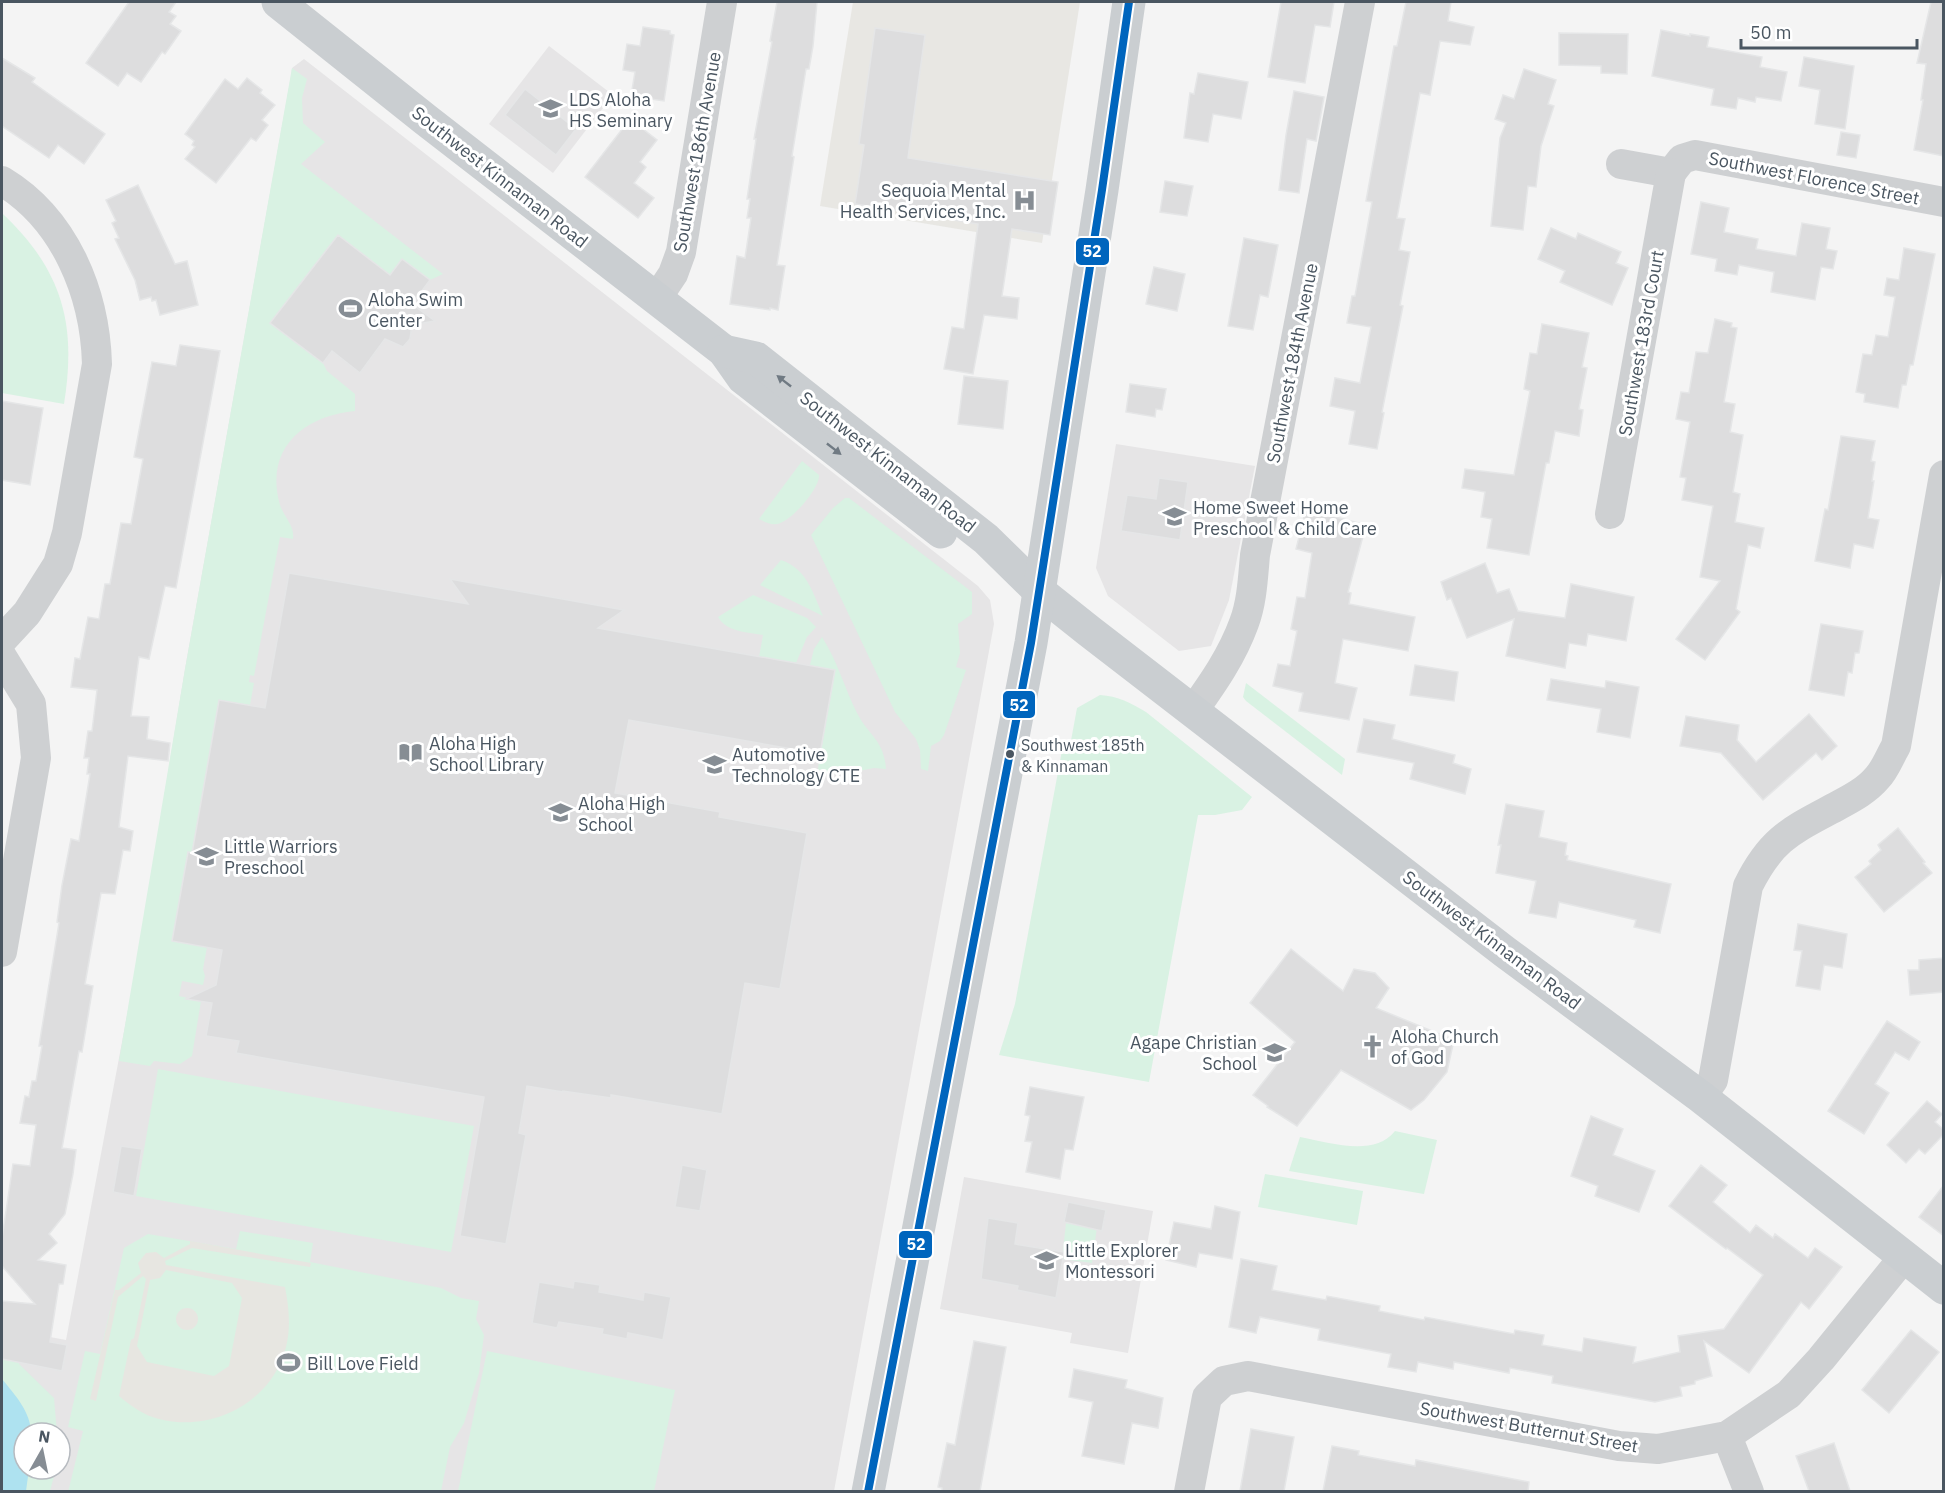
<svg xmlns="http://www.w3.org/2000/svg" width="1945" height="1493" font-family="'IBM Plex Sans',sans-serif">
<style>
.commercial{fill:#e8e7e3}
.education{fill:#e6e5e6;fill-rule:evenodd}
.green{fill:#d9f2e3}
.sand{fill:#e7e6e1;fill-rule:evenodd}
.water{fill:#aee2f0}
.building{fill:#ddddde;stroke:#e5e6e7;stroke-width:1.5}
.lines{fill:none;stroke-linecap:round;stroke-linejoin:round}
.minor{stroke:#ced0d2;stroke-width:30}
.major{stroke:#caced1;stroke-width:33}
.bus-1-casing{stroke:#fff;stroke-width:12}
.bus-1{stroke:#0065bd;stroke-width:8}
.oneway{fill:#707a83}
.bus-dot{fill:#4a5661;stroke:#fff;stroke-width:2}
.labels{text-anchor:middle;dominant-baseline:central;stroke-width:6;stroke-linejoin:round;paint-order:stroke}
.bus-label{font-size:16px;fill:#4a5661;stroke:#fff;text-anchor:start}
.poi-label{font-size:18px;fill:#4a5661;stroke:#fff;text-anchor:start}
.street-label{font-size:18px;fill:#4a5661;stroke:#fff}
.line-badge{stroke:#fff;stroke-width:2}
.badge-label{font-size:16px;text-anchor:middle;font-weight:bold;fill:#fff}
</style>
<rect width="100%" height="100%" fill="#f4f4f4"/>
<path class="commercial" d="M853,2h227l-38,241 -222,-37z"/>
<g class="education">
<path d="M549,46l64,49 -60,78 -64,-49z"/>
<path d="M304,59l674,527 12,14 4,24 -160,867h-832v-163l64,12 72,-383 47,-288 106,-593 1,-8zM24,1433h36v36h-36z"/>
<path d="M1116,444l139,22 -26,134 -18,46 -32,5 -71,-55 -12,-28z"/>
<path d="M964,1177l189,34 -25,142 -58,-10 2,-10 -132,-24z"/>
</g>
<g class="green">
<path d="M292,68l15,11 -5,19 1,25 22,19 -24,22 142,110 -13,6 -28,-21 -12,16 -52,-40 -15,128 4,8 28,23v17c-52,5 -91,38 -75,94 4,12 15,21 13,34l-13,-2 -26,139 -4,-1 -1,7 5,1 -4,22 -31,-5 -27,153h-4l-16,88 35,6 -4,22 2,7 -2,9 -21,-4 -3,15 22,5 -9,55 -12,8 -26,-3 -4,5 -31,-5 66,-392z"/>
<path d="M2,213c60,57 75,110 62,191l-62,-11z"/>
<path d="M802,461l17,14c1,13 -28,47 -42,49 -7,1 -12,-2 -18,-5z"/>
<path d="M845,498h4l123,94v22l-14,10 2,29 -4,14 10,3 -22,65 -4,6 -9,5 -3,25 -7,-2 -1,-19 -4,-11 -21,-27 -84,-177 22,-27z"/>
<path d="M781,560c26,9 32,33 42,56l-63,-31z"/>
<path d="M753,595l54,23 9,9 -9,10 -11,26 -37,-6 4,-22c-17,-3 -36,-3 -45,-18z"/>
<path d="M822,637c16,25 22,50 35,76 12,23 27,27 29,56l-12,-1 -30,6h-27l18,-103 -25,-6 4,-16z"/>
<path d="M1246,683l99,76 -3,16 -96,-74 -3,-4z"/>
<path d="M1100,695c18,1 31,8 46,17l106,85 -10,13 -27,5h-17l-49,267 -150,-27 16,-51 48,-259 7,1 7,-38z"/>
<path d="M158,1069l316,57 -23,126 -315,-56z"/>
<path d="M1395,1131l42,9 -13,54 -135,-23 11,-34c28,5 74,21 95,-6z"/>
<path d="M1265,1174l98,17 -6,34 -99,-18z"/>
<path d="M1066,1223l31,4 -5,36 -30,-4z"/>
<path d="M240,1231l73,12 -3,19 131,26 20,10 18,3 -3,18 8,16 -5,38 -15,50 -14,24 -9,44 -373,1 15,-61 -15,-4 17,-76 15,3 24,-106 24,-14 88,15z"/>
<path d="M2,1328l22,5 -5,31 35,34 3,35h-33v36h32l-6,22 -48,1z"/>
<path d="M487,1351l188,39 -21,101h-196z"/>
</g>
<g class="sand">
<path d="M190,1241l121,22 -1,4 -118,-19 -27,13 1,4 119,22c4,21 6,40 1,60 -14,55 -73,86 -127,72 -16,-4 -28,-13 -40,-23l12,-56 3,-2 12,-59 -3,-3 -25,21 -22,104 -6,-2 25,-109h4l22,-17 -3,-10 8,-10 10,-1 8,6 26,-14zM166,1270l66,13 10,15 -13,68 -15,10 -67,-14 -10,-16 13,-66 10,-2z"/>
<circle cx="187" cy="1319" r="11"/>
</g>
<path class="water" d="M2,1379c13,16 29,33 29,54h-7v36h5l-3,22h-24z"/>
<g class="building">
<path d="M129,2h47l-7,10 7,4 -6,8 11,7 -16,23 -3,-2 -21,30 -14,-9 -9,13 -32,-23z"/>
<path d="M777,2h40l-4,44 -4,23h-3l-14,87 2,1 -17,108 8,1 -7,44 -8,-2v2l-40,-6 7,-48 8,2 6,-40h-4l3,-19h-3l9,-60h-2l18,-97 -2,-1z"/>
<path d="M1281,2h53l-4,25 -15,-2 -10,58 -37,-6z"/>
<path d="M1406,2h45l-3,19 26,6 -4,18 -30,-4 -10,54 -10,-2 -23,125 8,1 -6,31 11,2 -10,53 3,1 -21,106 2,1 -7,36 -28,-5 6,-33 -25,-5 5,-28 25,5 11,-56 -24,-4 5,-27h3l17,-94 -6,-1 28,-155h3z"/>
<path d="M1931,2h13v154l-30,-6 9,-50h-2l5,-36 -9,-1z"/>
<path d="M643,27l27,4v3l4,1 -10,66 -33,-5 4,-24 -12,-2 4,-26 13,2z"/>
<path d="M875,28l50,7 -17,123 150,24 -8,53 -38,-6 -10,67 17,2 -2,21 -33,-4 -11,59 -29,-5 8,-42 12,2 14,-105 -123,-20 9,-59 -5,-1z"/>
<path d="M1661,30l29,6v-2l19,3 -2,10 55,10 -2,10 27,5 -6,29 -25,-4 -1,5 -17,-4 -2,11 -25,-4 3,-16 -62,-13z"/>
<path d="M1559,33l69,1 -1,40 -26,-1v-7l-42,-1z"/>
<path d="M1804,57l50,9 -9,63 -30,-5 5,-34 -21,-4z"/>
<path d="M2,58l33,20 -3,4 73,52 -21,30 -26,-19 -9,13 -47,-32z"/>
<path d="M1524,69l32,11 -8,24 6,2 -13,40 -5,41 -8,-1 -5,44 -32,-4 9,-88 6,-15 -11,-4 8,-24 11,4z"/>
<path d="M1198,73l50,9 -7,37 -28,-5 -5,28 -24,-4 6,-45 4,1z"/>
<path d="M247,78l15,12 -2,3 15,12 -13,15 6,5 -12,16 -5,-3 -35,45 -31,-24 10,-12 -3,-2 2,-4 -9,-7 40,-55 13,10z"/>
<path d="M525,89l51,40 -20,26 -51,-40z"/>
<path d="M1294,91l30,6 -8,44 -9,-2 -8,54 -20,-3 7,-55z"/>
<path d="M630,119l27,21 -17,22 6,5 -12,16 20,15 -16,20 -53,-41z"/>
<path d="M1841,132l19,3 -4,23 -19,-3z"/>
<path d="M1165,181l28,5 -6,30 -27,-4z"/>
<path d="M138,185l37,79 12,-3 11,44 -38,10 -4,-15 -4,1 -1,-4 -11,3 -5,-20 -20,-41 4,-1 -7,-15 4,-2 -10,-21z"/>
<path d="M1701,202l28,6 -5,24 34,7 -2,10 40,7 6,-33 28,5 -4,21 11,2 -4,18 -12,-2 -6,33 -44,-8 3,-20 -35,-7 -2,10 -22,-4 2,-12 -26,-5z"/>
<path d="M1551,228l25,11 2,-6 43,19 -5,11 12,5 -16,37 -52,-23 5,-11 -27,-12z"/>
<path d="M338,235l52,40 12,-16 28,21 -18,24 23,17 -23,4 -2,14 -7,8 -18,-8 -25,34 -28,-22 -9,12 -53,-40z"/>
<path d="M1244,238l34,7 -10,52 -8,-2 -7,35 -25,-4z"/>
<path d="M1904,248l31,6 -22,111h-3l-4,20h-4l-4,23 -34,-6 1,-8 -9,-2 7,-38 9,1 4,-20 12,2 7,-40 -11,-2 3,-17 12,2z"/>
<path d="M1154,267l31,7 -8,37 -31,-7z"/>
<path d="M1715,319l17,4 -1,4 6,1 -13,74 11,2 -5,28 13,3 -10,57 7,2 -5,28 29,6 -4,20 -12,-3 -12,64 4,3 -35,48 -29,-21 44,-58 -20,-4 13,-71 -31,-6 4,-22 -6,-1 10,-55 -14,-3 5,-27 8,1 7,-41 12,1z"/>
<path d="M1542,324l47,9 -7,34 5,1 -8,41 4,1 -4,26 -24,-5 -6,32h-3l-17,92 -42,-7 5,-29 -11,-2 4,-25 -23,-4 3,-19 49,6 16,-84 -6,-2 6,-36 7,1z"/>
<path d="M180,345l40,6 -44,237 -11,-2 -16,73 -10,-2 -8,59 18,1 -2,22 23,4 -2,18 -40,-5 -9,71 14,4 -3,20 -7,-1 -8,44 -14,-1 -16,91 8,2 -11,66 -3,-1 -17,97 14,2 -3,24 -8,40 -16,20 8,9 -19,17 28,5 -3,19h-4l-9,58 17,3 -5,26 -60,-12v-58l33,3 -33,-38v-28l11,-74 17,2 6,-41 -16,-2 5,-27 4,1 3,-16h4l6,-35h-3l20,-123 -2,-1 5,-37 9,-46 8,2 11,-67h-3l2,-16h-5l4,-27h4l5,-41 -26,-3 4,-29 5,1 8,-42 11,2 6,-35h5l11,-61 10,1 12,-65 -9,-2 18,-95 24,4z"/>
<path d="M964,376l44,5 -5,48 -45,-5z"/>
<path d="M1130,384l36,5 -4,21 -6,-1 -1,8 -29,-5z"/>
<path d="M2,401l41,7 -13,77 -28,-5z"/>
<path d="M1841,436l34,5 -4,20 4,1 -3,19h2l-6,37 11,2 -6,28 -19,-4 -4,24 -35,-7 10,-52 3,1z"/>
<path d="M1159,478l29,4 -8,58 -59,-9 6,-36 29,4z"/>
<path d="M1306,509l60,16 -18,67 3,1 -2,11 66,13 -7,34 -65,-12 -8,44 22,5 -8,32 -50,-9 4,-18 -30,-7 5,-22 12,2 7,-35 -6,-2 6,-32 8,1 7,-45 -16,-4z"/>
<path d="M1485,563l12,30 12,-4 9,22 47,7 6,-34 63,13 -8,44 -38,-7 -2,12 -17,-3 -4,25 -59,-12 8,-37 -47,19 -16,-40 -4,2 -6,-18z"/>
<path d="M289,573l179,31 -18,-25 174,31 -26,18 237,42 -15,84 -191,-34 -14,73 105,19 -1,5 88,16 -27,156 -35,-6 -23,131 -111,-19v3l-48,-7v1l-36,-6 -8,47 7,2 -20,109 -46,-8 24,-139 -248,-44 3,-12 -33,-5 6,-33 -26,-4 30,-14 6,-35 -50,-9 16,-89 4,1 27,-153 46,8z"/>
<path d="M1821,624l42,7 -4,22h-4l-3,20 -4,-1 -4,24 -35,-6z"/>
<path d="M1415,665l43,7 -4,29 -44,-6z"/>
<path d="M1551,679l54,9 1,-7 33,6 -9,51 -33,-6 4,-23 -54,-9z"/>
<path d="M1809,714l28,32 -15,14 -6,-7 -53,47 -42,-47 -41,-7 6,-30 53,9 -2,15 19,22z"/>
<path d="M1364,719l31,6 -3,14 63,16 -2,8 18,6 -6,25 -55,-15 4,-16 -57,-11z"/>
<path d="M1506,804l38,7 -5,26 28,6 -2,12 3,1 -1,4 104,24 -11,49 -26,-6 2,-7 -77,-18 -3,16 -27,-5 7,-32 -40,-8 5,-28h-3z"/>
<path d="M1898,828l27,34 -2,1 9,10 -48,39 -29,-35 16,-13 -2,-3 12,-11 -3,-5z"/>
<path d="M1798,924l49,10 -5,34 -18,-3 -4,25 -24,-4 6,-35 -8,-1z"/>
<path d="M1291,949l52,42 11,-22 21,4 14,15 -13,20 78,32 -7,32 -23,28 -13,10 -70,-40 -44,56 -30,-19 1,-1 -15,-11 42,-53 -45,-39z"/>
<path d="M1944,958v34l-34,3 -2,-25h11v-10z"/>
<path d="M1887,1021l33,21 -11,18 -14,-8 -20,32 14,9 -25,41 -36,-23z"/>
<path d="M1030,1087l54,10 -11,53 -8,-1 -5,30 -34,-7 6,-30 -7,-1 5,-25 -5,-1z"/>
<path d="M1927,1101l15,13 -7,8 9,8v4l-19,20 -6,-5 -13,14 -19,-18z"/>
<path d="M1591,1116l32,13 -10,26 42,16 -16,41 -44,-16 3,-10 -27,-10z"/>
<path d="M121,1146l21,3 -8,47 -21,-4z"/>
<path d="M682,1165l25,5 -7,41 -25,-4z"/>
<path d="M1701,1165l26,20 -14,17 37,31 6,-8 17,13 2,-4 33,24 7,-10 27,19 -33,42 -8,-7 -52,71 -45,-32 8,35 -17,5v3l-15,3 2,9 -27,6 -103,-19 1,-7 -43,-8 -1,5 -55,-11 -1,7 -35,-7 -2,10 -28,-5 3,-13 -73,-14 2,-11 -60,-12 -4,16 -27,-6 12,-68 36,7 -5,24 54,10 1,-4 53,10 -1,5 45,9 1,-3 89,17 1,-4 29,5 -2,10 40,7 2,-14 52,9 -3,16 47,-11 -2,-16 46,-7 39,-54 -36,-27 -1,1 -57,-43z"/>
<path d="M1944,1185v51l-25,-19z"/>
<path d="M1068,1202l38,8 -4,21 -38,-9z"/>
<path d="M1215,1206l25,6 -8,47 -33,-6 -3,14 -30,-7 8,-38 37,7z"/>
<path d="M988,1218l30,5 -3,21 49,8 -8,46 -39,-8 1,-4 -37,-7z"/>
<path d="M574,1281l26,4 -1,7 44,8 1,-8 27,5 -8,43 -35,-7 -1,6 -25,-5 1,-5 -44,-7 -2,6 -25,-5 7,-41 34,6z"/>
<path d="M1911,1330l28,22 -50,61 -27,-23z"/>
<path d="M974,1341l32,6 -26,144h-38v-3l-4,-1 9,-44 8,2z"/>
<path d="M1074,1369l53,11 -2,8 38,10 -5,30 -26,-5 -8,41 -42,-8 11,-54 -24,-5z"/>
<path d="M1251,1429l43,8 -10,54h-44z"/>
<path d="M1834,1443l16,48h-41l-13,-35z"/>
<path d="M1332,1446l27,5 -1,4 57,11 1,-6 113,22 -1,9h-205z"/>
</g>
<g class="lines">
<g class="minor">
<path d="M1621,164l50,9 11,-14 13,-4 249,47"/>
<path d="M2,181c63,38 93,112 95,183l-30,169 -9,31 -31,49 -25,27"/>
<path d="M657,298l16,-24 8,-22 41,-250"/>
<path d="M1610,514l61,-341"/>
<path d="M2,657l29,47 5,54 -34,194"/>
<path d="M1193,711c20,-28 39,-55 51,-88 8,-21 9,-46 11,-68l105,-553"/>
<path d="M1701,1097l12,-17 35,-194c24,-49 45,-56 91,-81 13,-7 28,-15 38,-27 8,-8 13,-22 19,-32l48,-271"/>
<path d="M1727,1436l22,56"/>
<path d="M1189,1492l18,-95 17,-16 24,-5 371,70 39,3 69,-13 62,-42 32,-35 83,-102"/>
</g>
<g class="major">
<path d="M278,2l148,118 298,231 19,27 198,154"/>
<path d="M724,351l32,7 230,181 54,53 49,39 416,321 196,145 243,191"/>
<path d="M868,1492l163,-849 71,-453 27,-188"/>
</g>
<defs>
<path id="bus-1" d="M868,1492l163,-849 71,-453 27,-188"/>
</defs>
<use href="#bus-1" class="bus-1-casing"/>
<use href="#bus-1" class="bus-1"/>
</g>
<defs><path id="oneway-solid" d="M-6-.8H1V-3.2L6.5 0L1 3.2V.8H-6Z" transform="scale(1.5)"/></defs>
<g class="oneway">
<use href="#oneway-solid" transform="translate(784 381) rotate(-142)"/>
<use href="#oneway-solid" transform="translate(834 449) rotate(38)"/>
</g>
<defs>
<symbol id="school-bare" viewBox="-9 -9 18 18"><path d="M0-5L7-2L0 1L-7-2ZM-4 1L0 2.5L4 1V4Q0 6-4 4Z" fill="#868d94" stroke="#fff" stroke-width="2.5" paint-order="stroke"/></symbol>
<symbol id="hospital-bare" viewBox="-9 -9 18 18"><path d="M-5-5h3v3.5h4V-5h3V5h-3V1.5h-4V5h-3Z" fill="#868d94" stroke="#fff" stroke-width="2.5" paint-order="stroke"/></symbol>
<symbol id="stadium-bare" viewBox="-9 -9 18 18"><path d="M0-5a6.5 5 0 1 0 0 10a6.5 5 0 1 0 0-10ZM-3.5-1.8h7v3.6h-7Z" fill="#868d94" stroke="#fff" stroke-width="2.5" paint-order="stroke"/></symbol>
<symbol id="library-bare" viewBox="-9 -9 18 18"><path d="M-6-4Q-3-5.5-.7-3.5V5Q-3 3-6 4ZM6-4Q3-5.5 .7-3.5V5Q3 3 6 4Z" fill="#868d94" stroke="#fff" stroke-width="2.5" paint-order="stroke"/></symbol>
<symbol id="church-bare" viewBox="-9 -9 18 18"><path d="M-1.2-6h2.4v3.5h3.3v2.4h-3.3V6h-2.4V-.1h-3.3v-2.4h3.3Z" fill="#868d94" stroke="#fff" stroke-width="2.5" paint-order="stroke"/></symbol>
</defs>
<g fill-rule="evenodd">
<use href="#school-bare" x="534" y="92" width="33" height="33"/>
<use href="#hospital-bare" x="1008" y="184" width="33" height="33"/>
<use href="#stadium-bare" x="334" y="292" width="33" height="33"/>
<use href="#school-bare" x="1158" y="500" width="33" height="33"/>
<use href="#library-bare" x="394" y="736" width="33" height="33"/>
<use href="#school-bare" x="698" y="748" width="33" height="33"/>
<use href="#school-bare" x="544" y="796" width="33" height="33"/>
<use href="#school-bare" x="190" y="840" width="33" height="33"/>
<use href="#church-bare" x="1356" y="1030" width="33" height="33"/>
<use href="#school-bare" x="1258" y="1036" width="33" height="33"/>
<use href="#school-bare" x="1030" y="1244" width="33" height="33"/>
<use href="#stadium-bare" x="272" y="1346" width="33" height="33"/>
</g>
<circle class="bus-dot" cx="1010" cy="754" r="5"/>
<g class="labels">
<g class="bus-label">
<text x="1021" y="745">Southwest 185th<tspan x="1021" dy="21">&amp; Kinnaman</tspan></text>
</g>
<g class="poi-label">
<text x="569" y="99">LDS Aloha<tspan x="569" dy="21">HS Seminary</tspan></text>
<text x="1006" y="190" text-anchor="end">Sequoia Mental<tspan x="1006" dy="21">Health Services, Inc.</tspan></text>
<text x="368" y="299">Aloha Swim<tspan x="368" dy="21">Center</tspan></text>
<text x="1193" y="507">Home Sweet Home<tspan x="1193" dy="21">Preschool &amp; Child Care</tspan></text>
<text x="429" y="743">Aloha High<tspan x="429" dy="21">School Library</tspan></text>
<text x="732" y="754">Automotive<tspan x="732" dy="21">Technology CTE</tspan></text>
<text x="578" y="803">Aloha High<tspan x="578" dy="21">School</tspan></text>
<text x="224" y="846">Little Warriors<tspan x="224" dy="21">Preschool</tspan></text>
<text x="1391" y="1036">Aloha Church<tspan x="1391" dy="21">of God</tspan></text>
<text x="1257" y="1042" text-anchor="end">Agape Christian<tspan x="1257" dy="21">School</tspan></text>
<text x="1065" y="1250">Little Explorer<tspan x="1065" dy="21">Montessori</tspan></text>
<text x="307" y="1363">Bill Love Field</text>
</g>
<g class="street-label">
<text transform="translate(697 152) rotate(-80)">Southwest 186th Avenue</text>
<text transform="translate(500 177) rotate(38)">Southwest Kinnaman Road</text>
<text transform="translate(1814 178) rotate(11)">Southwest Florence Street</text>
<text transform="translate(1641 343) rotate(-80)">Southwest 183rd Court</text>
<text transform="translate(1292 363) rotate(-79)">Southwest 184th Avenue</text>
<text transform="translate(888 462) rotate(38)">Southwest Kinnaman Road</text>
<text transform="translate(1492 940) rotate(37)">Southwest Kinnaman Road</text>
<text transform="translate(1529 1427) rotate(10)">Southwest Butternut Street</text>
</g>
</g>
<g class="line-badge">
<rect x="1075" y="237" width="35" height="29" rx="6" fill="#0065bd"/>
<rect x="1002" y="690" width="34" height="29" rx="6" fill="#0065bd"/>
<rect x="898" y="1230" width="35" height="29" rx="6" fill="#0065bd"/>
</g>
<g class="badge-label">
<text x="1092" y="257">52</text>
<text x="1019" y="711">52</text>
<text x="916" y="1250">52</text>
</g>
<rect width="1945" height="1493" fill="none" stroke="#4a5661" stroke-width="6"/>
<g transform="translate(42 1451) rotate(9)"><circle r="28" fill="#ffffff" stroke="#b7bbc0" stroke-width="1.5"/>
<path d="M0-4.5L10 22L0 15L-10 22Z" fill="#868d94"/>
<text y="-9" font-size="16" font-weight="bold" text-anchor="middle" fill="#4a5661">N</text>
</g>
<path d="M1741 39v9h176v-9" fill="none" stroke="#4a5661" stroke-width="3"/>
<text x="1750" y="39" font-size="18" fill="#4a5661" stroke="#ffffff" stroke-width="4.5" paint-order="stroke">50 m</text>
</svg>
